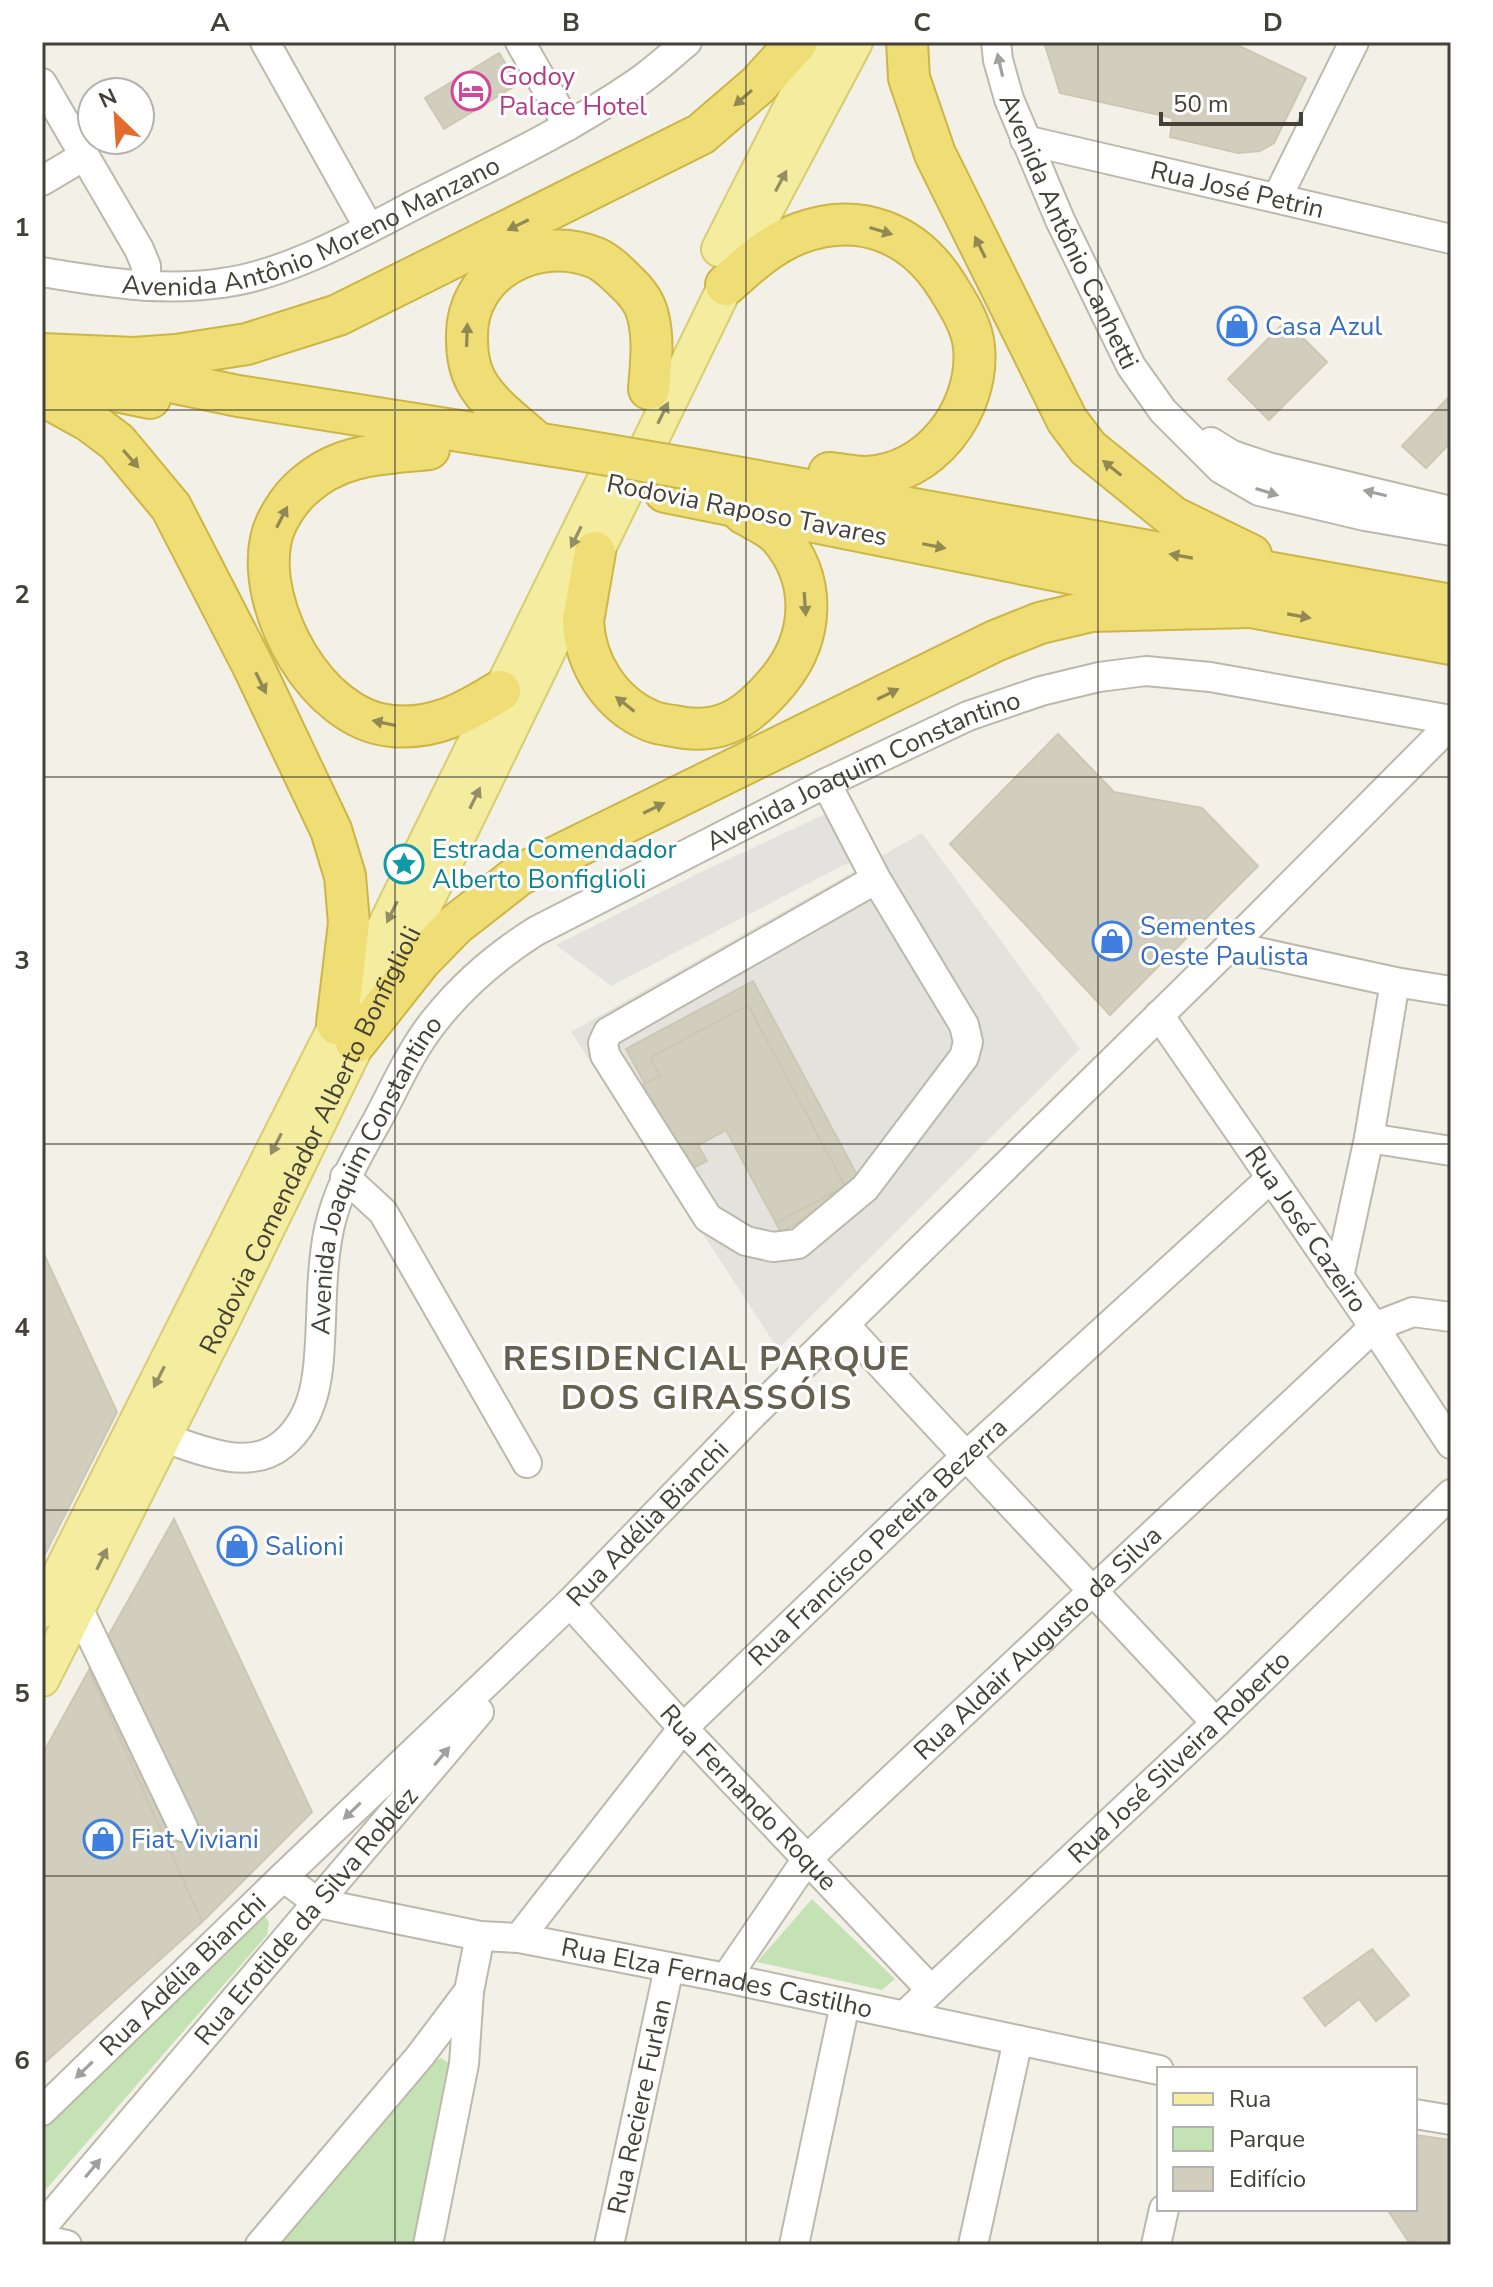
<svg xmlns="http://www.w3.org/2000/svg" width="1493" height="2287" font-family="'Nunito Sans',sans-serif">
<style>
.industrial{fill:#e4e2dc}
.green{fill:#c4e2b4}
.parking{fill:#e3e2de}
.building{fill:#d2cebe;stroke:#ccc7b2;stroke-width:2}
.lines{fill:none;stroke-linecap:round;stroke-linejoin:round}
.minor-casing{stroke:#bcb9ab;stroke-width:32}
.major-casing{stroke:#d7cc70;stroke-width:38}
.highway-casing{stroke:#cdb546;stroke-width:44}
.minor{stroke:#fff;stroke-width:28}
.major{stroke:#f4ec9e;stroke-width:34}
.highway{stroke:#efde75;stroke-width:40}
.highway-bridge-casing{stroke:#cdb546;stroke-width:44;stroke-linecap:butt}
.highway-bridge{stroke:#efde75;stroke-width:40}
.oneway{fill:#a2a09b}
.oneway2{fill:#918853}
.oneway3{fill:#938e65}
.grid{fill:none;stroke:#444137;stroke-width:2;stroke-opacity:0.55}
.labels{text-anchor:middle;dominant-baseline:central;stroke-width:6;stroke-linejoin:round;paint-order:stroke}
.hotel-label{font-size:26px;fill:#b23c85;stroke:#fff;text-anchor:start}
.street-label{font-size:26px;fill:#444137;stroke:#fff}
.shop-label{font-size:26px;fill:#366cbe;stroke:#fff;text-anchor:start}
.culture-label{font-size:26px;fill:#0d838f;stroke:#fff;text-anchor:start}
.district-label{font-size:34px;font-weight:bold;letter-spacing:2px;fill:#66614f;stroke:#fff}
.neatline{fill:none;stroke:#444137;stroke-width:3}
.grid-label{font-size:26px;text-anchor:middle;font-weight:bold;fill:#444137}
</style>
<rect width="100%" height="100%" fill="#f2f0e7"/>
<path class="industrial" d="M922,833l158,216 -302,300 -207,-317z"/>
<g class="green">
<path d="M812,1899l83,80 -13,11 -125,-28z"/>
<path d="M265,1916l4,6 -2,13 -225,259v-67l214,-210z"/>
<path d="M441,2058l12,7 -39,180h-142l160,-182z"/>
</g>
<path class="parking" d="M834,810l25,50 -17,6 -231,120 -55,-41 145,-73z"/>
<g class="building">
<path d="M1044,42h187l75,36 -32,65 -14,8 -22,2 -68,-16 3,-19 -113,-25z"/>
<path d="M499,53l19,31 -74,45 -19,-31z"/>
<path d="M1286,321l41,41 -58,58 -41,-41z"/>
<path d="M1448,398l3,3v41l-25,26 -24,-22z"/>
<path d="M1058,734l56,58 88,16 56,58 -148,149 -160,-171z"/>
<path d="M753,981l111,207 -83,44 -5,-9 69,-37 -97,-181 -98,53 10,18 -15,8 -19,-35z"/>
<path d="M748,1005l97,181 -69,37 -50,-93 -28,15 9,16 -24,12 -46,-85 23,-12 -10,-18z"/>
<path d="M42,1250l75,162 -75,148z"/>
<path d="M174,1519l138,293 -110,110 -113,-252z"/>
<path d="M89,1670l113,252 -160,143v-310z"/>
<path d="M1372,1949l37,46 -33,26 -17,-22 -34,27 -21,-28z"/>
<path d="M1415,2135l36,5v105h-40l-24,-36h28z"/>
</g>
<g class="lines">
<defs>
<g id="minor">
<path d="M265,42l104,186"/>
<path d="M520,42l48,84"/>
<path id="s1" d="M996,42l2,18 11,39 51,121 71,146 32,45 58,58 38,22 106,25 86,15"/>
<path d="M42,83l97,166 7,17v20"/>
<path id="s2" d="M1025,140l426,99"/>
<path d="M42,181l42,-25"/>
<path d="M1277,198l77,-156"/>
<path id="s3" d="M42,272c60,10 119,20 180,11 65,-8 138,-50 196,-80 73,-37 149,-72 217,-119 18,-12 35,-28 52,-42"/>
<path d="M1211,442l21,13 36,12 183,44"/>
<path d="M826,783l50,96 88,146 4,17 -4,15 -99,131 -67,56 -25,3 -27,-6 -38,-23 -103,-163 -2,-12 5,-11 268,-153"/>
<path d="M1230,946l165,36 56,9"/>
<path id="s4" d="M1159,1015l215,312 77,117"/>
<path d="M1369,1138l82,13"/>
<path d="M345,1177l38,35 144,251"/>
<path d="M1339,1277l30,-139 26,-156"/>
<path d="M845,1325c122,134 248,265 371,398"/>
<path id="s5" d="M162,1437c36,12 87,36 121,7 37,-31 36,-81 38,-124 1,-31 2,-61 8,-91 9,-41 29,-74 49,-110 18,-34 34,-71 58,-100 28,-35 62,-64 100,-88l290,-148 142,-67 73,-25 58,-14 47,-6 64,6 241,43"/>
<path id="s6" d="M570,1603l113,125 248,262"/>
<path d="M78,1608l105,219"/>
<path id="s7" d="M283,1877l35,26 162,33 39,2 207,40 433,92"/>
<path id="s8" d="M519,1938l164,-210 282,-271 306,-279"/>
<path id="s9" d="M726,1978l81,-119 567,-532 39,-15 38,5"/>
<path id="s10" d="M904,2016l312,-293 235,-229"/>
<path id="s11" d="M42,2111l241,-234 287,-274 179,-185 481,-472 221,-222"/>
<path d="M1415,2114l36,6"/>
<path id="s12" d="M42,2227l437,-515"/>
<path d="M42,2239l25,6"/>
<path d="M260,2245l160,-189 49,-65"/>
<path d="M428,2245l36,-181 5,-73 11,-55"/>
<path id="s13" d="M609,2245l60,-277"/>
<path d="M794,2245l51,-241"/>
<path d="M973,2245l45,-205"/>
<path d="M1156,2245l8,-36"/>
</g>
<g id="major">
<path d="M719,249l105,-207"/>
<path d="M42,1610l295,-586 268,-545"/>
<path id="s14" d="M42,1679l183,-364 501,-1030 129,-243"/>
</g>
<g id="highway">
<path d="M907,42l2,36 26,76 132,266 21,28 85,69 78,38"/>
<path d="M726,285c22,-20 46,-42 74,-52 60,-22 114,0 147,53 11,18 25,39 27,61 6,62 -44,129 -109,130 -12,0 -24,-3 -36,-4"/>
<path d="M42,354l92,4 42,-3 71,-11 91,-29 363,-181 57,-49 39,-43"/>
<path d="M122,372l116,24 341,54"/>
<path d="M42,376l108,22"/>
<path d="M42,395l47,26 28,21 54,65 82,159 78,164 14,46 4,47 -12,101"/>
<path d="M536,442c-20,-18 -47,-37 -60,-61 -7,-13 -9,-26 -9,-41 -3,-68 69,-107 129,-82 11,5 21,15 29,23 10,9 20,21 23,35 6,24 3,48 1,73"/>
<path d="M429,449c-47,5 -89,4 -126,38 -14,12 -28,34 -32,52 -15,69 46,181 121,187 43,4 74,-14 108,-35"/>
<path d="M685,468l766,137"/>
<path d="M665,492l428,86 358,66"/>
<path d="M595,552l-12,69c2,42 27,83 68,100 7,3 16,4 23,5 18,4 37,4 54,-3 20,-8 37,-26 51,-43 35,-43 38,-101 0,-144 -9,-10 -24,-16 -36,-23"/>
<path d="M356,1042l64,-81 35,-36 64,-50 476,-234 45,-18 51,-12 158,-4"/>
</g>
</defs>
<use href="#minor" class="minor-casing"/>
<use href="#major" class="major-casing"/>
<use href="#highway" class="highway-casing"/>
<use href="#minor" class="minor"/>
<use href="#major" class="major"/>
<use href="#highway" class="highway"/>
<defs>
<path id="highway-bridge" d="M579,450l106,18"/>
</defs>
<use href="#highway-bridge" class="highway-bridge-casing"/>
<use href="#highway-bridge" class="highway-bridge"/>
</g>
<defs><path id="oneway-solid" d="M-6-.8H1V-3.2L6.5 0L1 3.2V.8H-6Z" transform="scale(2)"/></defs>
<g class="oneway">
<use href="#oneway-solid" transform="translate(1000 65) rotate(-103)"/>
<use href="#oneway-solid" transform="translate(1267 492) rotate(17)"/>
<use href="#oneway-solid" transform="translate(1375 493) rotate(-167)"/>
<use href="#oneway-solid" transform="translate(442 1756) rotate(-50)"/>
<use href="#oneway-solid" transform="translate(352 1811) rotate(136)"/>
<use href="#oneway-solid" transform="translate(84 2070) rotate(136)"/>
<use href="#oneway-solid" transform="translate(93 2168) rotate(-50)"/>
</g>
<g class="oneway2">
<use href="#oneway-solid" transform="translate(743 98) rotate(139)"/>
<use href="#oneway-solid" transform="translate(518 225) rotate(154)"/>
<use href="#oneway-solid" transform="translate(881 231) rotate(17)"/>
<use href="#oneway-solid" transform="translate(980 247) rotate(-116)"/>
<use href="#oneway-solid" transform="translate(467 335) rotate(-88)"/>
<use href="#oneway-solid" transform="translate(131 459) rotate(49)"/>
<use href="#oneway-solid" transform="translate(1112 468) rotate(-141)"/>
<use href="#oneway-solid" transform="translate(282 517) rotate(-63)"/>
<use href="#oneway-solid" transform="translate(934 546) rotate(11)"/>
<use href="#oneway-solid" transform="translate(1181 556) rotate(-170)"/>
<use href="#oneway-solid" transform="translate(805 604) rotate(86)"/>
<use href="#oneway-solid" transform="translate(1299 616) rotate(10)"/>
<use href="#oneway-solid" transform="translate(261 683) rotate(64)"/>
<use href="#oneway-solid" transform="translate(888 694) rotate(-26)"/>
<use href="#oneway-solid" transform="translate(625 704) rotate(-142)"/>
<use href="#oneway-solid" transform="translate(384 723) rotate(-168)"/>
<use href="#oneway-solid" transform="translate(654 808) rotate(-26)"/>
</g>
<g class="oneway3">
<use href="#oneway-solid" transform="translate(781 181) rotate(-62)"/>
<use href="#oneway-solid" transform="translate(663 413) rotate(-64)"/>
<use href="#oneway-solid" transform="translate(576 537) rotate(116)"/>
<use href="#oneway-solid" transform="translate(475 798) rotate(-64)"/>
<use href="#oneway-solid" transform="translate(392 912) rotate(116)"/>
<use href="#oneway-solid" transform="translate(276 1144) rotate(117)"/>
<use href="#oneway-solid" transform="translate(159 1377) rotate(117)"/>
<use href="#oneway-solid" transform="translate(102 1559) rotate(-64)"/>
</g>
<path class="grid" d="M395,42v2203M746,42v2203M1098,42v2203M42,410h1409M42,777h1409M42,1144h1409M42,1510h1409M42,1876h1409"/>
<defs>
<symbol id="hotel-ring" viewBox="-11 -11 22 22"><circle r="9.5" fill="#fff" stroke="#d1479c" stroke-width="1.5"/><path d="M-6-4.5h1.5V1H6V5H4.5V3h-9V5H-6ZM-4 0a1.8 1.8 0 1 1 3.6 0ZM.5 0V-2.5h3Q6-2.5 6 0Z" fill="#d1479c"/></symbol>
<symbol id="shop-ring" viewBox="-11 -11 22 22"><circle r="9.5" fill="#fff" stroke="#3f7fe0" stroke-width="1.5"/><path d="M-5-2.5h2.3a2.7 3.5 0 0 1 5.4 0H5L5.5 6h-11ZM-1.5-2.5h3a1.5 2.3 0 0 0-3 0Z" fill="#3f7fe0"/></symbol>
<symbol id="sight-ring" viewBox="-11 -11 22 22"><circle r="9.5" fill="#fff" stroke="#0f9aa8" stroke-width="1.5"/><path d="M0-6L1.8-2.2L6-1.7L2.9 1.2L3.7 5.4L0 3.3L-3.7 5.4L-2.9 1.2L-6-1.7L-1.8-2.2Z" fill="#0f9aa8"/></symbol>
</defs>
<g fill-rule="evenodd">
<use href="#hotel-ring" x="449" y="69" width="44" height="44"/>
<use href="#shop-ring" x="1215" y="304" width="44" height="44"/>
<use href="#sight-ring" x="382" y="842" width="44" height="44"/>
<use href="#shop-ring" x="1090" y="919" width="44" height="44"/>
<use href="#shop-ring" x="215" y="1524" width="44" height="44"/>
<use href="#shop-ring" x="81" y="1817" width="44" height="44"/>
</g>
<g class="labels">
<g class="hotel-label">
<text x="499" y="76">Godoy<tspan x="499" dy="30">Palace Hotel</tspan></text>
</g>
<g class="street-label">
<text stroke="none"><textPath href="#s2" startOffset="218">Rua José Petrin</textPath></text>
<text stroke="none"><textPath href="#s3" startOffset="282">Avenida Antônio Moreno Manzano</textPath></text>
<text stroke="none"><textPath href="#s1" startOffset="204">Avenida Antônio Canhetti</textPath></text>
<text transform="translate(747 510) rotate(11)">Rodovia Raposo Tavares</text>
<text stroke="none"><textPath href="#s5" startOffset="1088">Avenida Joaquim Constantino</textPath></text>
<text stroke="none"><textPath href="#s14" startOffset="602">Rodovia Comendador Alberto Bonfiglioli</textPath></text>
<text stroke="none"><textPath href="#s5" startOffset="418">Avenida Joaquim Constantino</textPath></text>
<text stroke="none"><textPath href="#s4" startOffset="260">Rua José Cazeiro</textPath></text>
<text stroke="none"><textPath href="#s11" startOffset="844">Rua Adélia Bianchi</textPath></text>
<text stroke="none"><textPath href="#s8" startOffset="536">Rua Francisco Pereira Bezerra</textPath></text>
<text stroke="none"><textPath href="#s9" startOffset="460">Rua Aldair Augusto da Silva</textPath></text>
<text stroke="none"><textPath href="#s10" startOffset="378">Rua José Silveira Roberto</textPath></text>
<text stroke="none"><textPath href="#s6" startOffset="264">Rua Fernando Roque</textPath></text>
<text stroke="none"><textPath href="#s12" startOffset="408">Rua Erotilde da Silva Roblez</textPath></text>
<text stroke="none"><textPath href="#s11" startOffset="196">Rua Adélia Bianchi</textPath></text>
<text stroke="none"><textPath href="#s7" startOffset="450">Rua Elza Fernades Castilho</textPath></text>
<text stroke="none"><textPath href="#s13" startOffset="142">Rua Reciere Furlan</textPath></text>
</g>
<g class="shop-label">
<text x="1265" y="326">Casa Azul</text>
<text x="1140" y="926">Sementes<tspan x="1140" dy="30">Oeste Paulista</tspan></text>
<text x="265" y="1546">Salioni</text>
<text x="131" y="1839">Fiat Viviani</text>
</g>
<g class="culture-label">
<text x="432" y="849">Estrada Comendador<tspan x="432" dy="30">Alberto Bonfiglioli</tspan></text>
</g>
<g class="district-label">
<text x="707" y="1359">RESIDENCIAL PARQUE<tspan x="707" dy="39">DOS GIRASSÓIS</tspan></text>
</g>
</g>
<rect width="1493" height="2287" fill="none" stroke="#ffffff" stroke-width="88"/>
<rect x="1157" y="2067" width="260" height="144" fill="#ffffff" stroke="#b4b3af" stroke-width="2"/>
<rect x="1173" y="2093" width="40" height="12" fill="#f4ec9e" stroke="#b4b3af" stroke-width="2"/>
<text x="1229" y="2107" font-size="24" fill="#444137">Rua</text>
<rect x="1173" y="2127" width="40" height="24" fill="#c4e2b4" stroke="#b4b3af" stroke-width="2"/>
<text x="1229" y="2147" font-size="24" fill="#444137">Parque</text>
<rect x="1173" y="2167" width="40" height="24" fill="#d2cebe" stroke="#b4b3af" stroke-width="2"/>
<text x="1229" y="2187" font-size="24" fill="#444137">Edifício</text>
<g transform="translate(116 116) rotate(335)"><circle r="38" fill="#ffffff" stroke="#b4b3af" stroke-width="2"/>
<path d="M0-6L14 30L0 20L-14 30Z" fill="#e36b2c"/>
<text y="-12" font-size="22" font-weight="bold" text-anchor="middle" fill="#444137">N</text>
</g>
<path d="M1161 112v12h140v-12" fill="none" stroke="#444137" stroke-width="4"/>
<text x="1173" y="112" font-size="24" fill="#444137" stroke="#ffffff" stroke-width="6" paint-order="stroke">50 m</text>
<rect x="44" y="44" width="1405" height="2199" class="neatline"/>
<g class="grid-label">
<text x="220" y="31">A</text>
<text x="571" y="31">B</text>
<text x="922" y="31">C</text>
<text x="1273" y="31">D</text>
<text x="22" y="236">1</text>
<text x="22" y="603">2</text>
<text x="22" y="969">3</text>
<text x="22" y="1336">4</text>
<text x="22" y="1702">5</text>
<text x="22" y="2069">6</text>
</g>
</svg>
